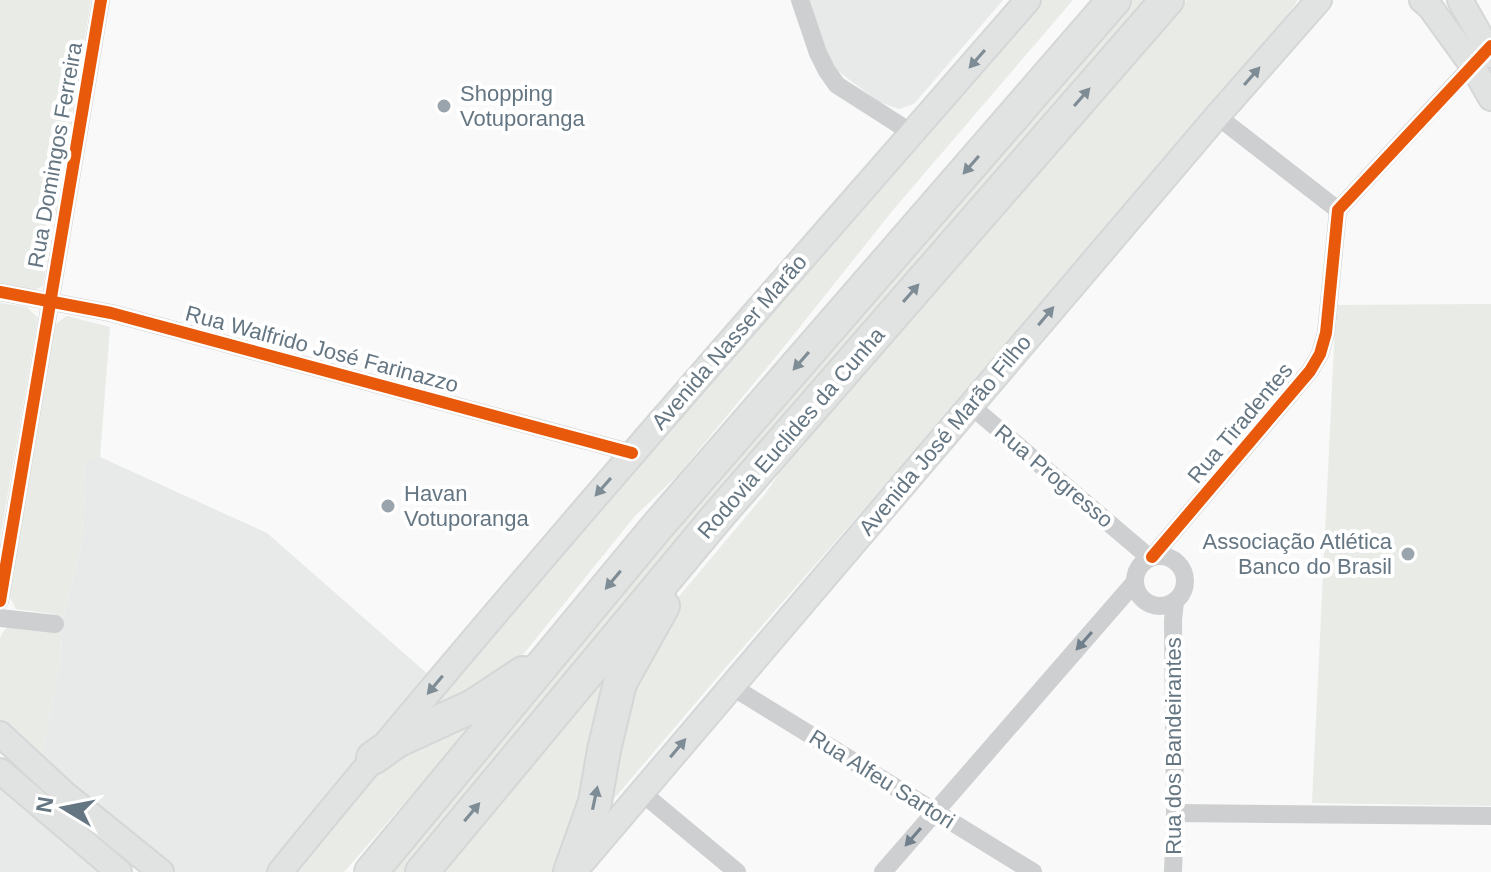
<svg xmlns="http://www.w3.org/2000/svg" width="1491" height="872" font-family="Arial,sans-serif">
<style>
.built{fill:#e8e9e9}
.green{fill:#e8ebe6}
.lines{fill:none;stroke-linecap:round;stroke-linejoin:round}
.secondary-casing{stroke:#d5d6d7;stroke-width:28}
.motorway-casing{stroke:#d5d6d6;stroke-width:36}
.minor{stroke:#cecfd0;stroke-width:18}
.secondary{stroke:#e1e2e2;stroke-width:24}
.motorway{stroke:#e1e2e2;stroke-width:32}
.cycleway-casing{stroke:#fff;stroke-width:17}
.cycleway{stroke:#e8590c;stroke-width:12}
.oneway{fill:#7e8c96}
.oneway2{fill:#707f8b}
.poi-dot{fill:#99a4ac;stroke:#fff;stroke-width:3}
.labels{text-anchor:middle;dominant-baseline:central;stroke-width:8;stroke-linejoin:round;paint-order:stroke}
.poi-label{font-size:22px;fill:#657683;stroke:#fff;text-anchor:start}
.street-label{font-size:22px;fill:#657683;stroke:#fff}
</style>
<rect width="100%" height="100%" fill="#f9f9f9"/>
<g class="built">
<path d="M806,0h197l-89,104 -15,5 -20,-7 -48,-36z"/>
<path d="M100,457l167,76 163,143 -64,79 -100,117h-93l-132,-112 21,-106 -1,-28 21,-84 3,-82z"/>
<path d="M0,785l104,87h-104z"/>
</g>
<g class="green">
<path d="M0,0h91l-48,286 -12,6 -31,-6z"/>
<path d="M1036,0h37l-180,210 -114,143 -101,122 -43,41 -118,146 -45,40 -44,6z"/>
<path d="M1122,0h34l-746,872h-28z"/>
<path d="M1187,0h111l-38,54 -533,612 -114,134 -7,-1 3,-49 51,-131 105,-125 26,-38 361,-418z"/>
<path d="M0,303l27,4 11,11 -38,221z"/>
<path d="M1491,304v502l-179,-3 24,-498z"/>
<path d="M67,316l43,11 -10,130 -15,4 -3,81 -21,84 1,28 -21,106 -41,-36v-85c6,-23 40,-18 60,-20l-6,-5 -38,-5 -8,-15 42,-266z"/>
<path d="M609,669l-11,78 -37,114 -9,11h-109l142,-168z"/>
<path d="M475,717l-4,10 -127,145h-52l47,-61 26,-22 23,-26z"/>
</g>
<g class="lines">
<defs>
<g id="secondary">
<path d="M1422,0l8,7 42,58 19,33"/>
<path d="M1460,0l31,55"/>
<path d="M0,734l66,61 95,77"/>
<path d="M0,771l119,101"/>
<path d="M578,867l639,-751 102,-116"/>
<path d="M280,872c242,-297 497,-583 748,-872"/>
</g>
<g id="motorway">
<path d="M373,758l24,-17 76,-35 50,-33"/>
<path d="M371,872l285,-344 458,-528"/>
<path d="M422,872l295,-355 450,-517"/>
<path d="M570,872l25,-70 9,-52 16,-67 43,-77"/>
</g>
</defs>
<use href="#secondary" class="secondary-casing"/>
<use href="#motorway" class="motorway-casing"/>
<g class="minor">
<path d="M800,0l18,53 9,18 10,14 75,48"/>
<path d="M1217,116l121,94"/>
<path d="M0,292l111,21 521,140"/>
<path d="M970,405l180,153"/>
<circle cx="1160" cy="581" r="25"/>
<path d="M1152,557l158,-186 10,-17 6,-21 12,-123 143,-154"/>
<path d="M0,601l101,-601"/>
<path d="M0,618l55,6"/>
<path d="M731,686l302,186"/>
<path d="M641,792l96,80"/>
<path d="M1175,813l316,3"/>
<path d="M883,872l252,-290"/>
<path d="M1173,872l2,-59 -2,-193 2,-18"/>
</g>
<use href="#secondary" class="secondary"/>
<use href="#motorway" class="motorway"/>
<defs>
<g id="cycleway">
<path d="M0,292l111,21 521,140"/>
<path d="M1152,557l158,-186 10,-17 6,-21 12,-123 153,-164"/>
<path d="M0,601l101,-601"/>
</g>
</defs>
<use href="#cycleway" class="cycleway-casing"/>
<use href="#cycleway" class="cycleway"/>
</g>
<defs><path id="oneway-solid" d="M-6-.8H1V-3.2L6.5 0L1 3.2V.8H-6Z" transform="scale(2)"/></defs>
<g class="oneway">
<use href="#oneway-solid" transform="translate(977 59) rotate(131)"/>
<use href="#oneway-solid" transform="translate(1252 76) rotate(-49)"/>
<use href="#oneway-solid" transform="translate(1082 97) rotate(-49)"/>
<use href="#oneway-solid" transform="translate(971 165) rotate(131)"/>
<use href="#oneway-solid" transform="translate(911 293) rotate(-49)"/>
<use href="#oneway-solid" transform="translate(1046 316) rotate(-50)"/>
<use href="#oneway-solid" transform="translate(801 361) rotate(131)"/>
<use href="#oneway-solid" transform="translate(603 487) rotate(131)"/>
<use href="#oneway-solid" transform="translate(613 580) rotate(130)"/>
<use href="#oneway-solid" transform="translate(435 685) rotate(130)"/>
<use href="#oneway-solid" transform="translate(678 748) rotate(-50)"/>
<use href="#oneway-solid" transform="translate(595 798) rotate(-78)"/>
<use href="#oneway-solid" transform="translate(472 812) rotate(-50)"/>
</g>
<g class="oneway2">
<use href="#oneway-solid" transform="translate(1084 641) rotate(131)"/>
<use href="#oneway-solid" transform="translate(913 837) rotate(131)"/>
</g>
<g class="poi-dot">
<circle cx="444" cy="106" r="8"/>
<circle cx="388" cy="506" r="8"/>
<circle cx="1408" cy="554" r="8"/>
</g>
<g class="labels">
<g class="poi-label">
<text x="460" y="93">Shopping<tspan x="460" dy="25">Votuporanga</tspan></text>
<text x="404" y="493">Havan<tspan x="404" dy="25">Votuporanga</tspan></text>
<text x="1392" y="541" text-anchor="end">Associação Atlética<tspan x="1392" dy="25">Banco do Brasil</tspan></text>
</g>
<g class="street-label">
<text transform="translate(55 155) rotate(-80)">Rua Domingos Ferreira</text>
<text transform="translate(729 342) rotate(-49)">Avenida Nasser Marão</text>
<text transform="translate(322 349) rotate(15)">Rua Walfrido José Farinazzo</text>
<text transform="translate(1240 423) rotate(-50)">Rua Tiradentes</text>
<text transform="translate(791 433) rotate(-49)">Rodovia Euclides da Cunha</text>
<text transform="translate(945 435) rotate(-50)">Avenida José Marão Filho</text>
<text transform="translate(1054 476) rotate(40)">Rua Progresso</text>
<text transform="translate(1173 746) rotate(-90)">Rua dos Bandeirantes</text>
<text transform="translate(882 779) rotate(32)">Rua Alfeu Sartori</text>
</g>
</g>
<g transform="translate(64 808) rotate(280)" stroke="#ffffff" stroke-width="6" paint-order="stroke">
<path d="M0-6L14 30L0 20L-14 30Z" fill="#657683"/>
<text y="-12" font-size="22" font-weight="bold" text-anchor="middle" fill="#657683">N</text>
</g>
</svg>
